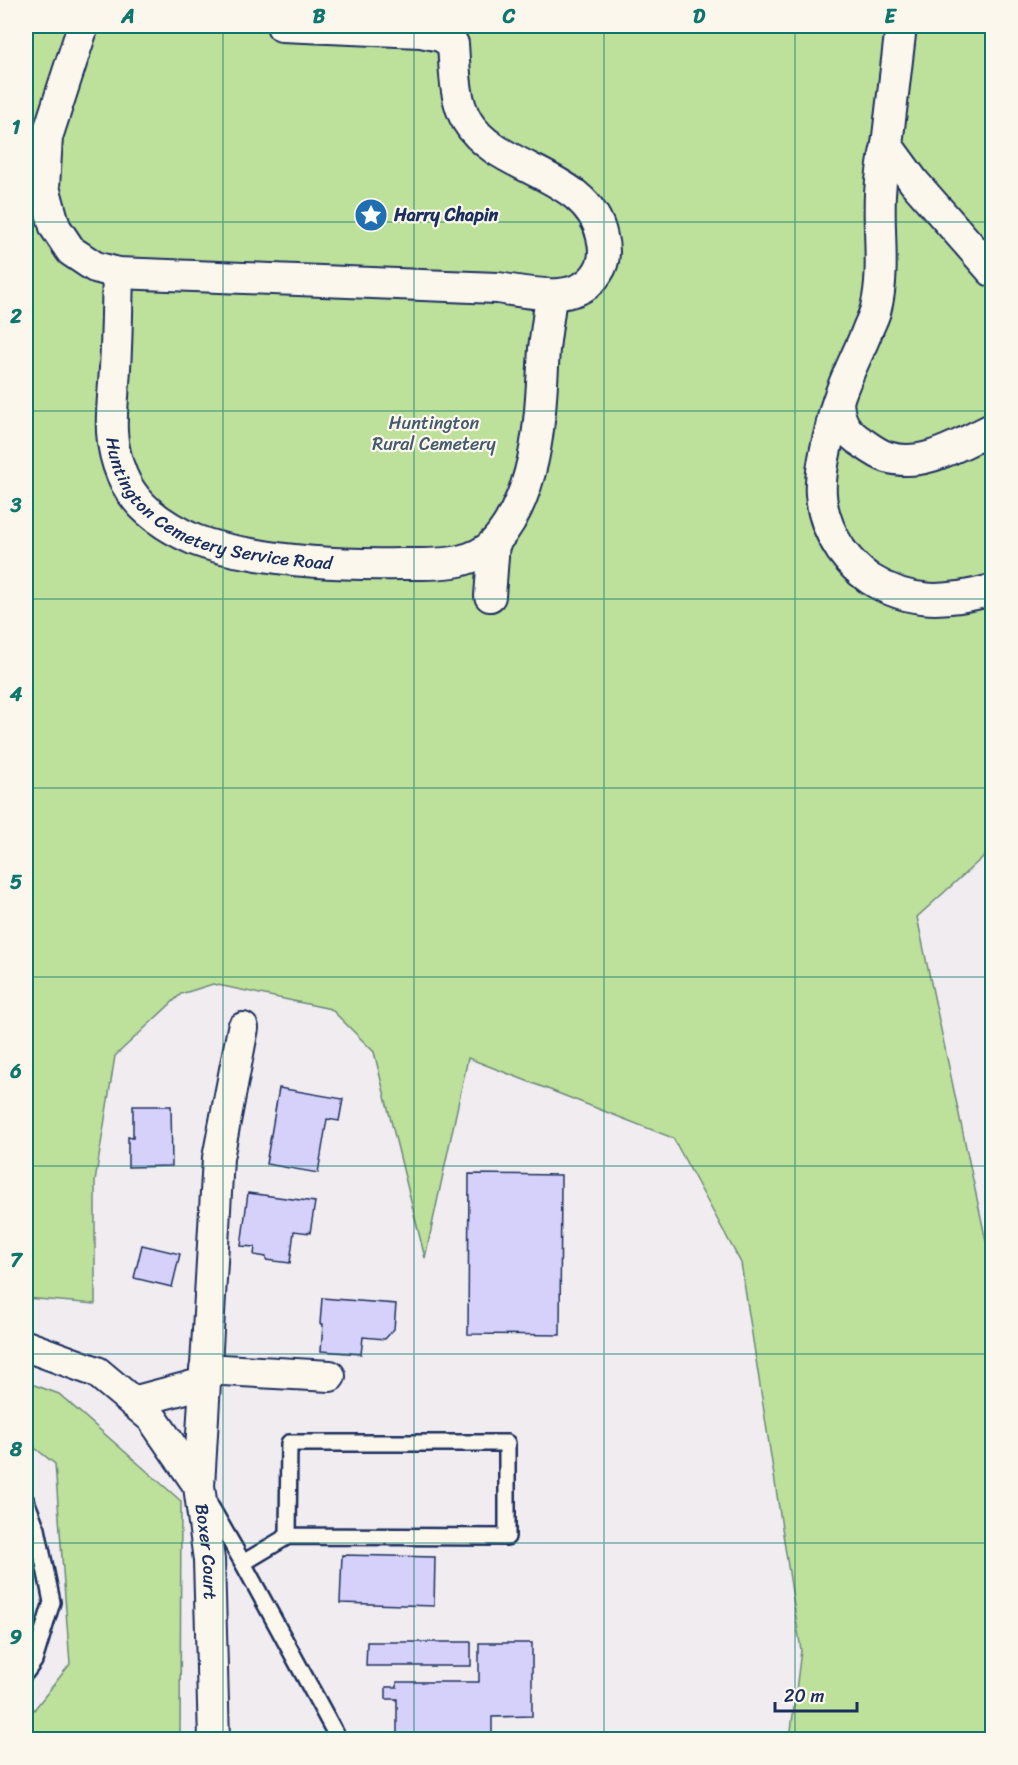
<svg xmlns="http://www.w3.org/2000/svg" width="1018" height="1765" font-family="Sriracha,sans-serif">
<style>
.green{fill:#bde09a;stroke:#6c887c;stroke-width:1.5}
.building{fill:#d6d1fa;stroke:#1b2f5e;stroke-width:1.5}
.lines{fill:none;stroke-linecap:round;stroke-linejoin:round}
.service-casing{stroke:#1b2f5e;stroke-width:20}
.minor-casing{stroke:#1b2f5e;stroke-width:34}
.service{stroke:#fbf7ec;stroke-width:15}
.minor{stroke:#fbf7ec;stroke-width:30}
.grid{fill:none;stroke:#0f766e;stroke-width:1.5;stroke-opacity:0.55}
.labels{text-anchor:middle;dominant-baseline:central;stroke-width:4.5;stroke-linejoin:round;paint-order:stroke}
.poi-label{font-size:18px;font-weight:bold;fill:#1b2f5e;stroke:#fbf7ec;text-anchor:start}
.park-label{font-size:18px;fill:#445b6d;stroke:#fbf7ec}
.street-label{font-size:18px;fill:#1b2f5e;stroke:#fbf7ec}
.neatline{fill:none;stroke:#0f766e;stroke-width:2}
.grid-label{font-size:20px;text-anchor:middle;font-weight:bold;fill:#0f766e}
</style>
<rect width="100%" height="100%" fill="#f0ecf0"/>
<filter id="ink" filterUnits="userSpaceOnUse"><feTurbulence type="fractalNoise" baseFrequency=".0167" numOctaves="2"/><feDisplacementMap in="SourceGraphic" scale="12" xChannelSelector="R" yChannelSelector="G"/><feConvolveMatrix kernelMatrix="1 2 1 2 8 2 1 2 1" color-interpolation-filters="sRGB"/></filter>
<g filter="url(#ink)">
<g class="green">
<path d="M26,26h966v823l-75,68 69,324 6,-2v500h-202l11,-89 -60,-387 -68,-125 -205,-80 -43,200 -51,-206 -43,-43 -118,-25 -32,10 -66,62 -20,126v122l-69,-6z"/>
<path d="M26,1382l33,12 122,107 -1,238h-154v-19l44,-56 -15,-200 -29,-23z"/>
</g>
<g class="building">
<path d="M279,1088l64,11 -4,22 -12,-2 -9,54 -52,-9z"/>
<path d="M133,1106h38l1,60 -44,1v-30l5,1z"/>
<path d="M469,1174l92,1 -1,160 -92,-1z"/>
<path d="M248,1193l67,9 -5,31 -16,-2 -4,32 -24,-3v-3l-12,-2 1,-8 -14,-1z"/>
<path d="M142,1245l38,9 -8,33 -38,-9z"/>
<path d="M322,1298l74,6 -2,25 -9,10 -22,-2 -2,17 -40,-3 2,-27h-3z"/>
<path d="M342,1555l93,2 -1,49 -94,-3z"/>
<path d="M367,1642h104v24h-105z"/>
<path d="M479,1643h53v73l-40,1v23h-82v-4h-13v-37h-11v-12h11v-5h82z"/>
<path d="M508,1736l52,1v3h-52z"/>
</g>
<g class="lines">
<defs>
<g id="service">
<path d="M26,1501l11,28 15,73 -18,59 -8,11"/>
<path d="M208,1502l35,61 96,177"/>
<path d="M243,1563l45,-27 219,1v-94h-218l-1,93"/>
</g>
<g id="minor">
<path d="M83,26l-36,111 -3,50 11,40 16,24 24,16 23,6 379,15c32,4 81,18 101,-16 7,-10 7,-23 4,-35 -13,-65 -105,-65 -135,-116 -13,-22 -12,-52 -14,-77l-12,-8 -20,-4 -139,-6"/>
<path d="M901,26l-14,119 27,37 78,89"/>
<path d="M887,145c-4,16 -6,32 -7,49 -2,37 5,78 -4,114 -2,9 -7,17 -10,26 -9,22 -21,44 -28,67 -4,10 -6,21 -8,31 -12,46 -16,77 11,118 8,11 17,21 29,29 41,26 77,23 122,11"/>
<path id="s1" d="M118,273c-1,32 -1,64 -3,95 -2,40 -9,69 7,107 13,32 43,52 73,65 18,7 38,11 57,14 49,9 99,11 149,10 18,0 40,1 58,-3 13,-3 27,-9 36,-19 45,-52 45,-129 49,-193 2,-18 5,-36 7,-54"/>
<path d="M838,401c1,20 7,31 25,42 7,5 15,11 24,14 36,12 74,-14 105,-28"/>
<path d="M490,596l4,-53"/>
<path id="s2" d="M26,1346l71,26 55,46 47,68 10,74 5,180"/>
<path d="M205,1369l125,7"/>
<path d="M133,1402l71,-19"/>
<path d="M199,1486l19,-328 25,-130"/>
</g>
</defs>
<use href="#service" class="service-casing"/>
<use href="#minor" class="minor-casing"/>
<use href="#service" class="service"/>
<use href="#minor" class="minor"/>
</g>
</g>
<path class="grid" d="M223,26v1714M414,26v1714M604,26v1714M795,26v1714M26,222h966M26,411h966M26,599h966M26,788h966M26,977h966M26,1166h966M26,1354h966M26,1543h966"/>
<defs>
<symbol id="sight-disc" viewBox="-11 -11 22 22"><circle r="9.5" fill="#1f6fb2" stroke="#fbf7ec"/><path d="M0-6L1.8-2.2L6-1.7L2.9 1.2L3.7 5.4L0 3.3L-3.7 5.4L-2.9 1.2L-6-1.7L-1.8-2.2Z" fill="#fff"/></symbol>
</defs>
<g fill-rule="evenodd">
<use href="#sight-disc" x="352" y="196" width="38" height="38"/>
</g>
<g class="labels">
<g class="poi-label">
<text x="394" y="215">Harry Chapin</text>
</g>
<g class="park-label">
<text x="434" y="423">Huntington<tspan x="434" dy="21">Rural Cemetery</tspan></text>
</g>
<g class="street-label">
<text stroke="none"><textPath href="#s1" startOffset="304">Huntington Cemetery Service Road</textPath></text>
<text stroke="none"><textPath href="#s2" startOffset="296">Boxer Court</textPath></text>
</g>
</g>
<rect width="1018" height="1765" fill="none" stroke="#fbf7ec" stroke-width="66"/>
<path d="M775 1702v9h82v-9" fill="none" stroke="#1b2f5e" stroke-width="3"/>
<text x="784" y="1702" font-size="18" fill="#1b2f5e" stroke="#fbf7ec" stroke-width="4.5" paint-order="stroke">20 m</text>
<rect x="33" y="33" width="952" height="1699" class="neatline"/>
<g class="grid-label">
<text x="128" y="23">A</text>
<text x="319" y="23">B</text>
<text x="509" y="23">C</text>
<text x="699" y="23">D</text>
<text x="890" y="23">E</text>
<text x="16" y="134">1</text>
<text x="16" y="323">2</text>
<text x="16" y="512">3</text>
<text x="16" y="701">4</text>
<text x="16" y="889">5</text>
<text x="16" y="1078">6</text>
<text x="16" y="1267">7</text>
<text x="16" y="1456">8</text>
<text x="16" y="1644">9</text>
</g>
</svg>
